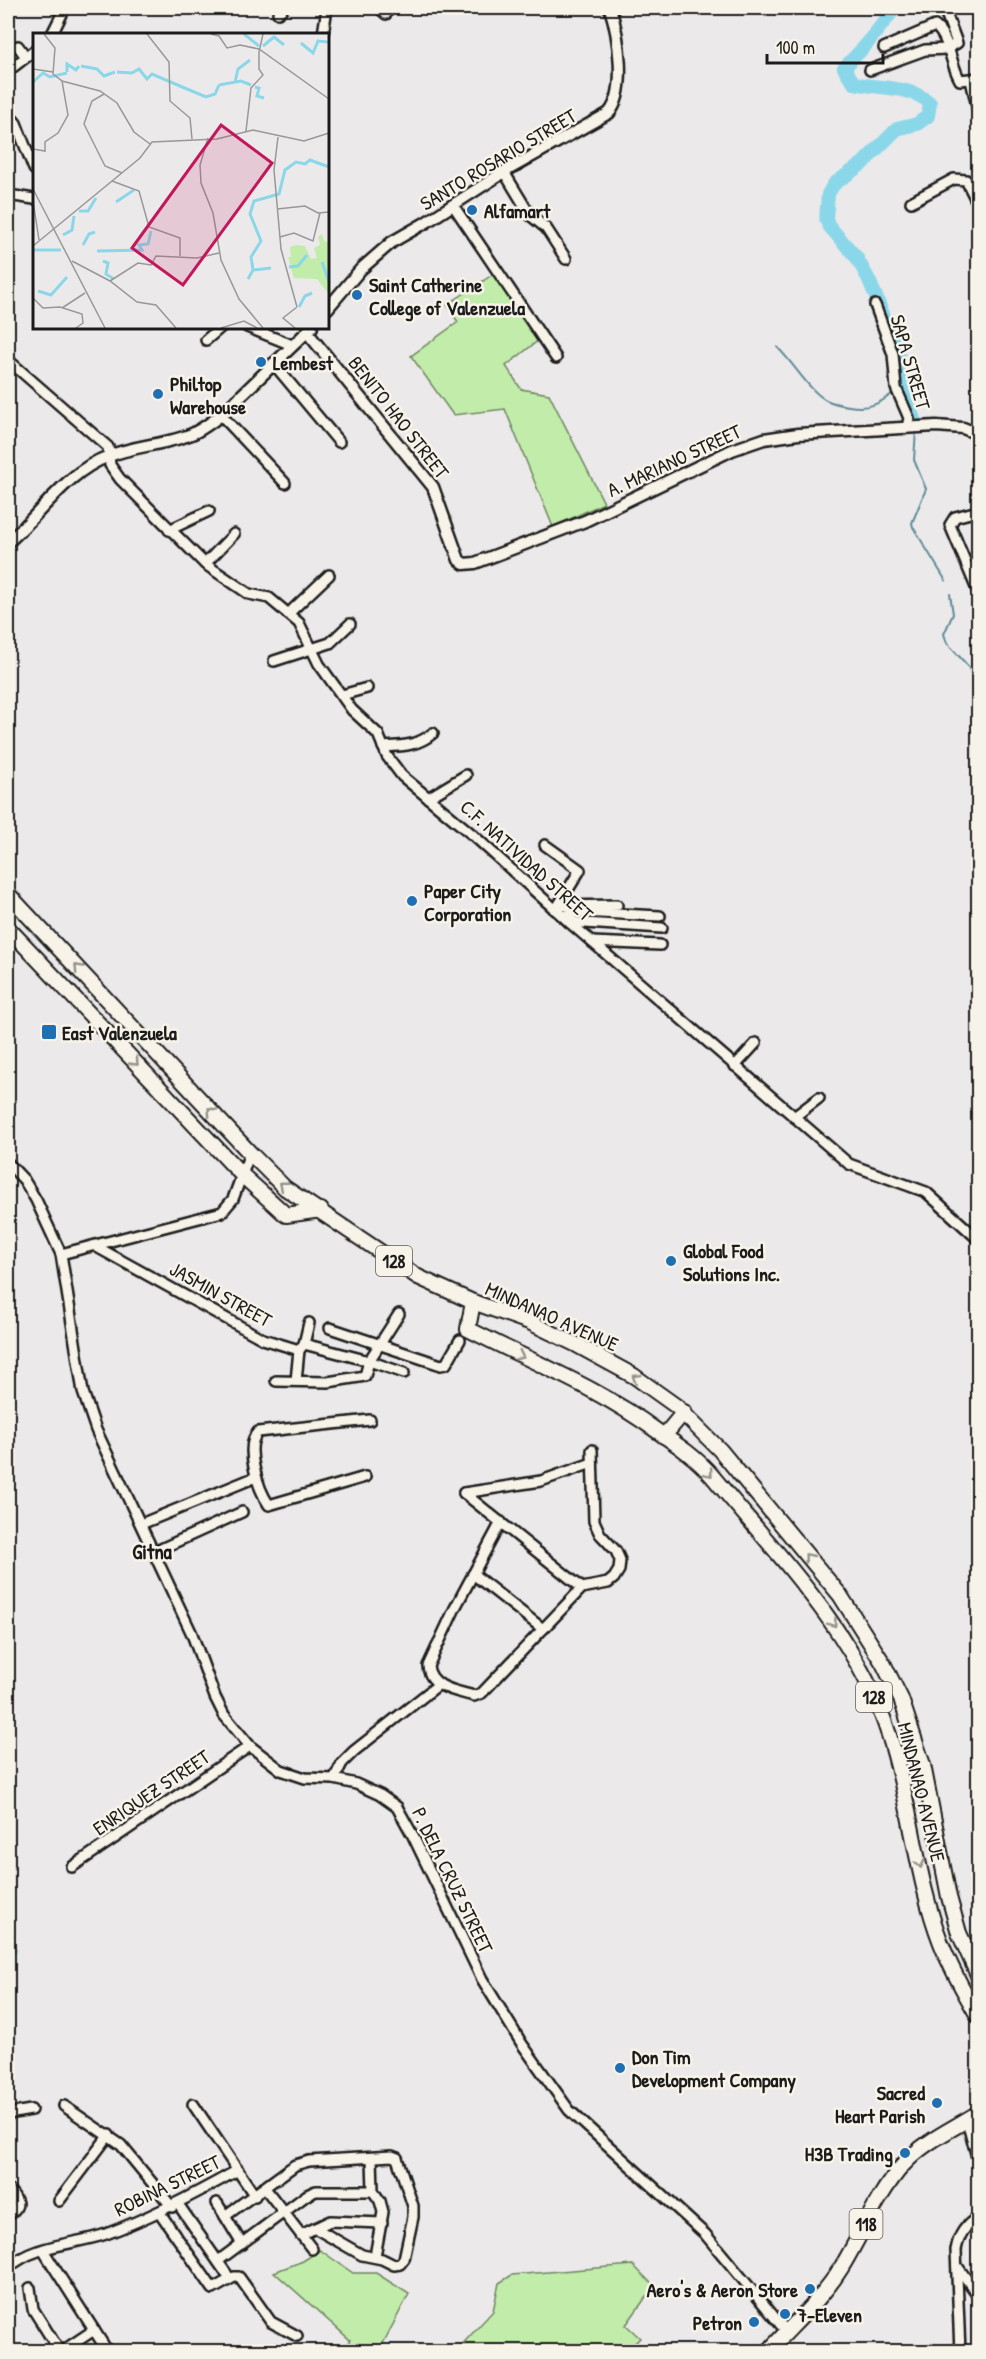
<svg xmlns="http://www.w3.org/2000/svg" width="986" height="2359" font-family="'Patrick Hand',sans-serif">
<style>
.green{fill:#c1eca9;stroke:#6e8462;stroke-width:1.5}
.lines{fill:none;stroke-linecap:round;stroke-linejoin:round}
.stream{stroke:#5f8c98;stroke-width:2}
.canal{stroke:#8bd7ea;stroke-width:8}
.river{stroke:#8bd7ea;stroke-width:14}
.minor-casing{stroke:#1c1c1c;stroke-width:14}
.tertiary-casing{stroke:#1c1c1c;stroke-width:15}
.primary-casing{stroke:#1c1c1c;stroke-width:18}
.minor{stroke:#f7f3e8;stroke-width:9}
.tertiary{stroke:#f7f3e8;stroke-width:10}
.primary{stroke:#f7f3e8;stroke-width:14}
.oneway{stroke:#94928c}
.poi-dot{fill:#1f6fb2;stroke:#f7f3e8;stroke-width:2}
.labels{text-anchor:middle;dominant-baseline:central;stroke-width:5;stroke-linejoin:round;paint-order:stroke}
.shield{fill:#f7f3e8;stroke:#5e5c59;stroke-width:1.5}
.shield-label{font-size:18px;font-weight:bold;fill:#1c1c1c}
.street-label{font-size:20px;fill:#1c1c1c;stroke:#f7f3e8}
.poi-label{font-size:20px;font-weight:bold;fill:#1c1c1c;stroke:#f7f3e8;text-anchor:start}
.neighbourhood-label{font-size:21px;font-weight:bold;fill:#1c1c1c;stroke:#f7f3e8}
.inset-river{fill:none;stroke:#8bd7ea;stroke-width:3}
.inset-road{fill:none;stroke:#999798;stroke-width:1.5}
.view{fill:#c2185b;fill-opacity:0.15;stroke:#c2185b;stroke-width:3}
.inset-edge{fill:none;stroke:#1c1c1c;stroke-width:3}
</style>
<rect width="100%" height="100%" fill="#ece9ea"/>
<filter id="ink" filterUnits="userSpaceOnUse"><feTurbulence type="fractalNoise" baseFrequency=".0167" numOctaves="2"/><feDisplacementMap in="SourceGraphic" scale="12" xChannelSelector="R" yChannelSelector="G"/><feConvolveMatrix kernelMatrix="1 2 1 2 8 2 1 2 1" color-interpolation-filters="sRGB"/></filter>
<g filter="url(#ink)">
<g class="green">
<path d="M495,273l45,66 -34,27 15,23 28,5 55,109 -51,24 -48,-118 -52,6 -42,-59 47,-34 -11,-17z"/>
<path d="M320,2250l33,23h23l33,21 -30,57h-36l7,-11 -76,-68 29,-11z"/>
<path d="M633,2265l21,21 -28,39 14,13 -13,13h-171l37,-40 6,-28 13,-8z"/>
</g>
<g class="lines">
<g class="stream">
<path d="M777,347c15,14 33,45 49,53 6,3 16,5 23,6 19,3 29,-1 44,-13"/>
<path d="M916,430l-2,30 12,29 -14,34 1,4 33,54"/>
<path d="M950,594l3,20 -9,20 3,9 20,22 11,20"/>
<path d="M978,709c-6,12 -8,17 0,28"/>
</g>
<path class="canal" d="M8,1946l5,4"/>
<g class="river">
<path d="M895,8l-29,37 -22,23 10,15c25,6 56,2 76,20l-2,13 -11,8 -20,5 -35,35 -28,20 -6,10 -2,25 3,7 28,32 12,22 29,70 3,36 -3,3"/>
<path d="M901,386l13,33"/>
</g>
<defs>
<g id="minor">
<path d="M379,8l7,6"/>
<path d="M278,13l5,-5"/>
<path d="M52,34l13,-26"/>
<path d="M323,34l4,-26"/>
<path d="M18,46l8,11"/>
<path d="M884,48l51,-22c15,12 15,38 25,54l18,-2"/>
<path d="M870,70l55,-20 22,-1 10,-6 -13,-35"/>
<path d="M8,71l26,-20"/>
<path d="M971,80l7,31"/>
<path d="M8,113l8,10 18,46"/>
<path d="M504,172l26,43 16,13 20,31"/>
<path d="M8,195l26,4"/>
<path d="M911,202l43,-23 12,1 12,24"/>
<path d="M453,205l103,153"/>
<path d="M875,305l18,49 3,34 13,30 -2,10"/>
<path d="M247,327l45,18"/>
<path d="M206,340l15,-13"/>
<path d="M8,360l100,87 2,18 10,14 85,85 44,30 20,4 30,25 20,41 33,46 26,24 9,22 15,20 72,60 95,86 280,242 77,28 52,47"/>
<path d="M273,363l66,79"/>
<path d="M221,415l64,68"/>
<path d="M978,511l-23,6 -5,8 28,67"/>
<path d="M169,530l40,-19"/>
<path d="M205,564l29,-30"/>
<path d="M288,614l41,-39"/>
<path d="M274,661l56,-18 20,-19"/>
<path d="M342,695l25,-7"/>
<path d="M383,747c19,-1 35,-1 50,-14"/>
<path d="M428,798l38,-23"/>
<path d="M545,845l35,25 -22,36 -4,3"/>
<path d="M558,906l59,-1"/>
<path d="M563,916l17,-4 80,4"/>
<path d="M569,922l93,6"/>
<path d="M592,942l68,3"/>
<path d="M735,1066l21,-23"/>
<path d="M794,1117l25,-19"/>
<path d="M8,1163l16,17 12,20 25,54 22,138 13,38 96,204 23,63 9,18 26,31 31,24 24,8 29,1 22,5 24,11 17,12 15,27 70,145 40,65 47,66 136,124 81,97"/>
<path d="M95,1246l168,93 36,11"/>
<path d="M61,1254l161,-42 11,-13 17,-46"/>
<path d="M330,1328l111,37 5,-1 14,-24"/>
<path d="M304,1344l5,-21"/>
<path d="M299,1350l5,-6 65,17 35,12"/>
<path d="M276,1381l52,1 37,-6 4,-15 30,-47"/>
<path d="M296,1381l3,-31"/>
<path d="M365,1477l-96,28c-11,-16 -25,-59 -11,-73l112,-12"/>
<path d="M464,1493l118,95"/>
<path d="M464,1493l77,-12 51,-18"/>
<path d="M501,1522l-46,86 -27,58c2,22 29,25 46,30l8,-3 100,-105 26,-5 6,-5 5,-8 1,-10 -4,-9 -16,-17 -6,-13 -2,-71"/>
<path d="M141,1524l115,-47"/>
<path d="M154,1552l88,-40"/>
<path d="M473,1574l70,55"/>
<path d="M334,1779l8,-16 12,-12 84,-66"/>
<path d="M72,1867l178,-121"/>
<path d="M193,2104l62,92"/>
<path d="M64,2106l57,39 51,62"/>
<path d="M8,2114l23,-4"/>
<path d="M967,2120l11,41"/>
<path d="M372,2158l1,33 7,10 3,11 -8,44"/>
<path d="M265,2188l47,61"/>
<path d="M8,2189c10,12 14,16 0,27"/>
<path d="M59,2201l50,-66"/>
<path d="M217,2203l25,41"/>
<path d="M178,2204l50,72"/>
<path d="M160,2213l53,76 21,-12h5l32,45 26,14"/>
<path d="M225,2216l70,-51 14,-4 83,-5 5,2"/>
<path d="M315,2228l47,27 20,4 12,6 6,-1 4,-5 9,-42v-11l-16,-48"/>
<path d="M301,2235l29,-14 52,2"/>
<path d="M43,2250l65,102"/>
<path d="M218,2261l89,-66 9,-4h57"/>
<path d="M957,2266l21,29"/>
<path d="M8,2268c26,-24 66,-23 98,-34 48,-18 88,-39 132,-64"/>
<path d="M30,2288l3,21 27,43"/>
<path d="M61,2352l33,-22"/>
<path d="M960,2352l-4,-102c3,-16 9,-24 22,-33"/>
</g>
<g id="tertiary">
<path d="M327,309l34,-40 31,-27 33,-19 79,-51 105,-59c19,-22 9,-80 1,-105"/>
<path d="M307,332l126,155 26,73 5,4 11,-1 110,-42 147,-71 32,-11 34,-5 138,-8 27,2 15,6"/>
<path d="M8,542c33,-28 58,-70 101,-86 27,-11 58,-11 85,-23 10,-5 18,-11 27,-18l91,-88"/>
</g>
<g id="primary">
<path d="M8,894l242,259 35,35 133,89 55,25 56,20 48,23 57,31 42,30 44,44 120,145 43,68 18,36 22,66 26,132 10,36 19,42"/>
<path d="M8,928l234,247 44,40 35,-5"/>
<path d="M473,1302l-5,27c64,33 131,59 189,102 21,14 40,27 56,46 66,80 144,157 176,258 22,67 27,144 52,208 10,26 23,49 37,73"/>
<path d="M664,1436l20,-24"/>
<path d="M768,2352c24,-27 54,-53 73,-84 21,-34 35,-72 62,-103 20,-23 50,-36 75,-52"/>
</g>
</defs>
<use href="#minor" class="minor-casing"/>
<use href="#tertiary" class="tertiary-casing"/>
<use href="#primary" class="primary-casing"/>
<use href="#minor" class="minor"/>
<use href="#tertiary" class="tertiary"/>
<use href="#primary" class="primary"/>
</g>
<defs><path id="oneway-chevron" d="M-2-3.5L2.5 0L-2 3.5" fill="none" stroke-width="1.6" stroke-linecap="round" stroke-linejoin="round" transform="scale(1.5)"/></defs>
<g class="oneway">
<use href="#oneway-chevron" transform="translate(78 968) rotate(-133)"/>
<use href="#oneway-chevron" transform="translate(135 1062) rotate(47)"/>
<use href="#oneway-chevron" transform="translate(211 1111) rotate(-133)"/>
<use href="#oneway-chevron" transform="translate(283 1185) rotate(-140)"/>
<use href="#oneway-chevron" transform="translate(520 1356) rotate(26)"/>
<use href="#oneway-chevron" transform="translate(636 1378) rotate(-148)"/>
<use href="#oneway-chevron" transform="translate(709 1473) rotate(50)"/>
<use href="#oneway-chevron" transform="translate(808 1557) rotate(-129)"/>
<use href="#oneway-chevron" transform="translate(833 1623) rotate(54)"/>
<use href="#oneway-chevron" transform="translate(920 1864) rotate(78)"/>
</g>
</g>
<g class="poi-dot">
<circle cx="472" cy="210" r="6"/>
<circle cx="357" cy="295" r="6"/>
<circle cx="261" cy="362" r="6"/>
<circle cx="158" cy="394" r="6"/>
<circle cx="412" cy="901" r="6"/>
<rect x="41" y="1024" width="16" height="16" rx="3"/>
<circle cx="671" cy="1261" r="6"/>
<circle cx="620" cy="2068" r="6"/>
<circle cx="937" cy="2103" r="6"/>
<circle cx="905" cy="2153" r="6"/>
<circle cx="810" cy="2289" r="6"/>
<circle cx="785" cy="2314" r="6"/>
<circle cx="754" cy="2322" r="6"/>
</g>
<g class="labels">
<g class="shield">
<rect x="376" y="1246" width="36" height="30" rx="4.5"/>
<rect x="856" y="1682" width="36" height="30" rx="4.5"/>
<rect x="849.5" y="2209" width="33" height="30" rx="4.5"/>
</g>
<g class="shield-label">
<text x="394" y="1261">128</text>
<text x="874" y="1697">128</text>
<text x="866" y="2224">118</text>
</g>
<g class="street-label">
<text transform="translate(498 159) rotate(-31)">SANTO ROSARIO STREET</text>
<text transform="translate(911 362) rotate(74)">SAPA STREET</text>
<text transform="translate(399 417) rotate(52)">BENITO HAO STREET</text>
<text transform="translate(674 460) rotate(-25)">A. MARIANO STREET</text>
<text transform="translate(527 860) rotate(42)">C.F. NATIVIDAD STREET</text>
<text transform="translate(221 1294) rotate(29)">JASMIN STREET</text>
<text transform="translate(552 1316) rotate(24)">MINDANAO AVENUE</text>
<text transform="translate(151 1792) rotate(-34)">ENRIQUEZ STREET</text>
<text transform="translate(922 1792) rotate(76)">MINDANAO AVENUE</text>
<text transform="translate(453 1880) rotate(64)">P. DELA CRUZ STREET</text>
<text transform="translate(167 2185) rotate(-26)">ROBINA STREET</text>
</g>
<g class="poi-label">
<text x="484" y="210">Alfamart</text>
<text x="369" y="284">Saint Catherine<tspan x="369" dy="23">College of Valenzuela</tspan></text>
<text x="273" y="362">Lembest</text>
<text x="170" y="383">Philtop<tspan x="170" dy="23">Warehouse</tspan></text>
<text x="424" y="890">Paper City<tspan x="424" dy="23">Corporation</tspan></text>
<text x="62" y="1032">East Valenzuela</text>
<text x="683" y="1250">Global Food<tspan x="683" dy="23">Solutions Inc.</tspan></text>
<text x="632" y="2056">Don Tim<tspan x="632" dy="23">Development Company</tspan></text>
<text x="925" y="2092" text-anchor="end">Sacred<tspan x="925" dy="23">Heart Parish</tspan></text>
<text x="893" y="2153" text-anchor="end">H3B Trading</text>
<text x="798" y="2289" text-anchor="end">Aero's &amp; Aeron Store</text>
<text x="797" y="2314">7-Eleven</text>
<text x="742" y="2322" text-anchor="end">Petron</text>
</g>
<g class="neighbourhood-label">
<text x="152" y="1551">Gitna</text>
</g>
</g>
<g transform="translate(33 33)">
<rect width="296" height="296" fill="#ece9ea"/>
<path d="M289,201l2,7 4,1v51l-11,-14 -23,-1 -6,-21h3l-1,-10 6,-2 9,1 6,13 6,-1 -3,-10 6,-3 -2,-8z" fill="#c1eca9"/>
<path class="inset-river" d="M211,1l15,12M268,10l12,10 5,-12 10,1M230,13l11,-9 10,8M48,33l16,3 7,7 11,-4M34,39v-8l9,6 3,-4M84,39l15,1 7,-4 8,10 5,-5 35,15M0,49l10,-9 7,4 17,-4M202,49l3,-13 12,-9M186,52l22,-4 10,4M222,54l4,1 -2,8 7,2M154,56l19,8 9,-3 4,-9M83,169l18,-12M46,178h9l8,-13M30,202l9,-5 2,-14M50,212l6,-11 6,-2M0,217h28M64,218l45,-1 -3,-5 9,-1 3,-13M70,228l5,2 -2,11 8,5M289,229l7,20M256,234l9,-1 9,-11M220,237l18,-2M215,246l5,-9 -2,-13 10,-16 -11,-27 4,-13 25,-7 6,-24 11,-8 9,2 5,-4 19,7M5,258l13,4 16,-18M266,274l6,-11 7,-3"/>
<path class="inset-road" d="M114,1l22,28 1,39 20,17 2,21M178,1l8,2 8,12 13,-3 19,4 70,50M0,36l20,3M29,48l38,10 17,12 17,29 16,12M71,61l-12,7 -8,23 21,42 17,7M213,98l5,-43 12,-13 -4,-6v-17l4,-18M245,104l-4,33 7,79 16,58M175,105l-8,27 1,18 12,30 8,47 18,39 24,29M0,116l12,2v-9l13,-9 10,-18 -6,-34 -9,-7 2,-26 -11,-14M79,148l27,10 10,36 31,11v18M0,156l72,139M0,168l6,39M244,176l28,-3 13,7 11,-1M247,204l14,-4 19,8 7,-28M0,213l107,-88 12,-16 65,-3 36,-9 51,11 25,-8M39,228l38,20 27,21 19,3 20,23M77,248l28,-18 13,2 5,-9 41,2 22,-5M0,265l10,10 17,-1 22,7 1,9 -7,5M29,275l23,-15M188,295l23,-7 13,7M262,295l-12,-10 14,-11"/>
<path class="view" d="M188,92l51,38 -89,122 -51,-37z"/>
<rect width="296" height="296" class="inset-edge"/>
</g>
<rect width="986" height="2359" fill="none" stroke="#f7f3e8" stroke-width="30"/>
<rect x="15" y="15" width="956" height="2329" fill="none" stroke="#1c1c1c" stroke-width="2" filter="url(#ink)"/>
<path d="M767 54v9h116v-9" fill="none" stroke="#1c1c1c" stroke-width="3"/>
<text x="776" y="54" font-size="18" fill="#1c1c1c" stroke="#f7f3e8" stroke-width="4.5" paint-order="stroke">100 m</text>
</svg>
